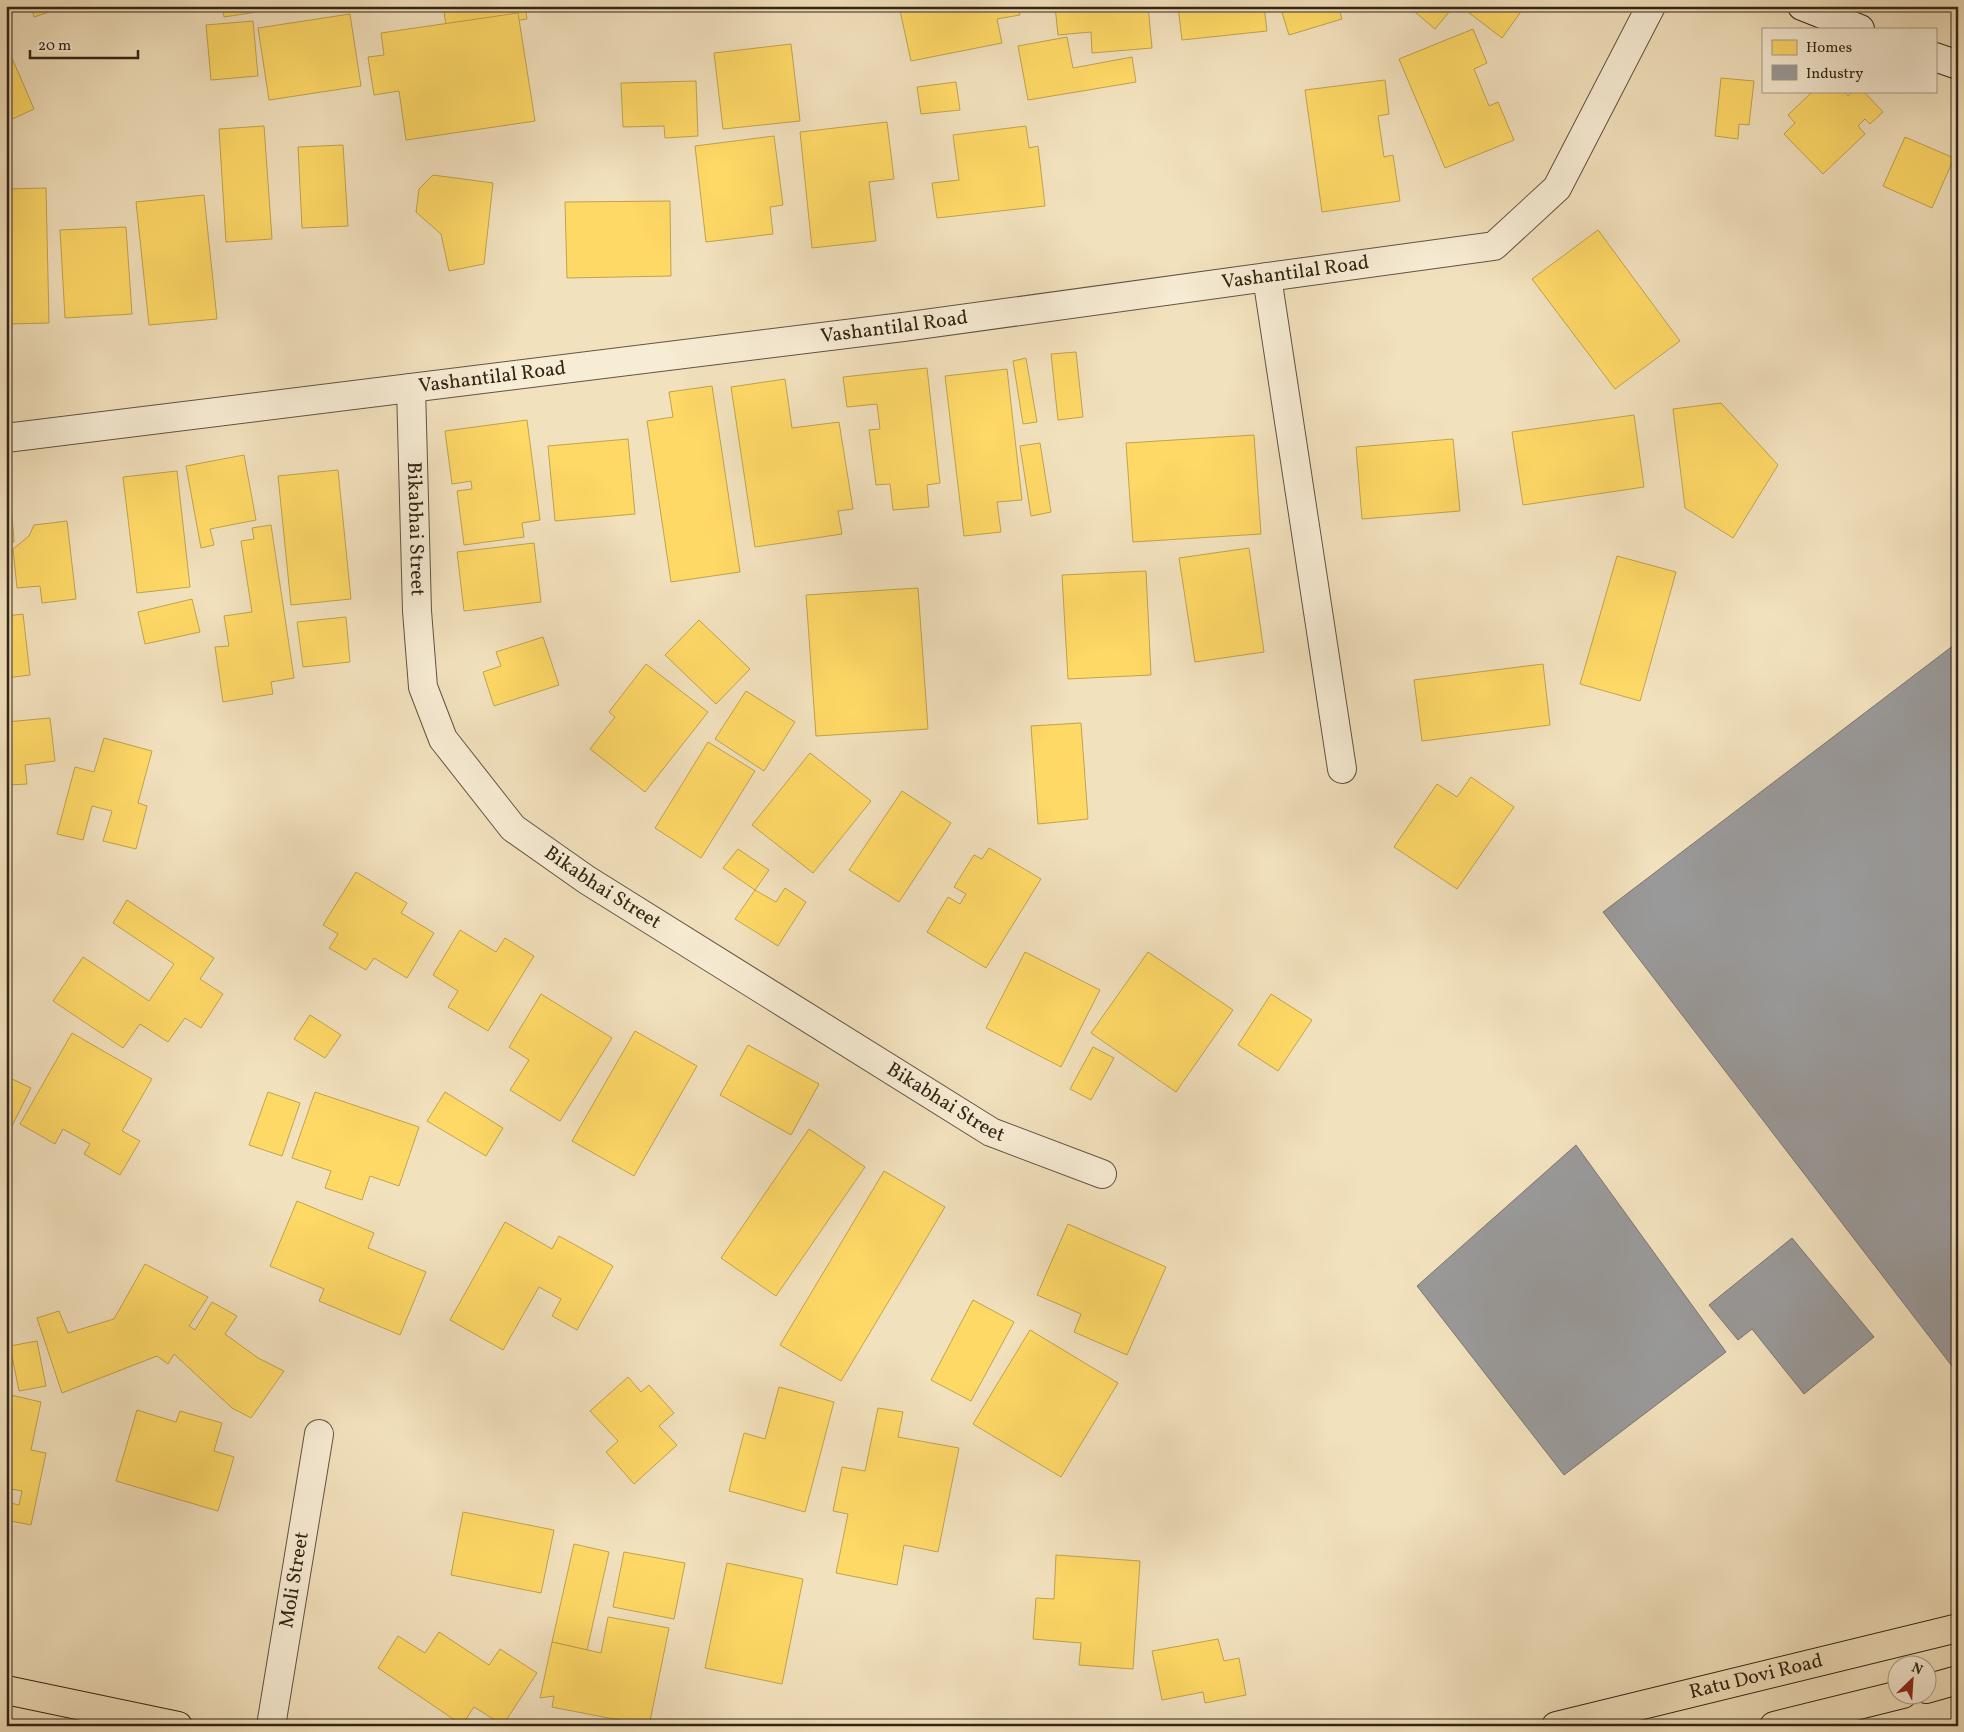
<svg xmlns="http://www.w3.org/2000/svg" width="1964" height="1732" font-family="Vollkorn,serif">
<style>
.homes{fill:#ffd966;stroke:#c1a34e}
.industry{fill:#999;stroke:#7a7671}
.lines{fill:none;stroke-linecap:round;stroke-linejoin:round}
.street-casing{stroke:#61543f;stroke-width:30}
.secondary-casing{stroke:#312515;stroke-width:30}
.primary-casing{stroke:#312515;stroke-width:30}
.street{stroke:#f7ecd4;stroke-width:28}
.secondary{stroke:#f7ecd4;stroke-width:28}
.primary{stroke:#f2e1bd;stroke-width:28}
.labels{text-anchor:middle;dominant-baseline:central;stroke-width:5;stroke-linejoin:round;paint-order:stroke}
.street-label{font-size:20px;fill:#312515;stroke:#f7ecd4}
</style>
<rect width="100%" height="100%" fill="#f2e1bd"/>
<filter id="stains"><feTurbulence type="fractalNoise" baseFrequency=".004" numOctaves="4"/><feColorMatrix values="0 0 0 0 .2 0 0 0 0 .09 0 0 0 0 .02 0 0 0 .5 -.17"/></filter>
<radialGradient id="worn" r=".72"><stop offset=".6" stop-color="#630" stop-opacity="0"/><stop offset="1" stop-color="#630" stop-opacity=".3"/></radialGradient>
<g class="homes">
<path d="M31,6h36l-33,11z"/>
<path d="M222,6h74l-72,11z"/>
<path d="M443,6h82l2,13 -80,12z"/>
<path d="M899,6h119l2,9 -23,4 5,24 -91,18z"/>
<path d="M1055,6h93l4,42 -60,5 -1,-21 -33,3z"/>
<path d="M1178,6h86l3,25 -85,9z"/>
<path d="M1280,6h58l4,13 -53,16z"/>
<path d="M1408,6h46l-19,23z"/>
<path d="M1460,6h65l-23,32z"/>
<path d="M518,13l17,108 -129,19 -7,-49 -25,4 -6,-38 16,-2 -3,-22z"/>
<path d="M350,14l11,72 -92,14 -11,-72z"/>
<path d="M253,21l5,55 -47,4 -5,-55z"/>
<path d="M1473,29l14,34 -13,6 15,37 9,-4 16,38 -69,28 -46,-109z"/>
<path d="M1067,37l6,31 59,-11 4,25 -108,18 -10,-54z"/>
<path d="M6,44l28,65 -28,13z"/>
<path d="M791,44l9,77 -77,8 -9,-76z"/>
<path d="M1721,78l33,3 -5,44 -10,-1 -1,15 -23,-3z"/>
<path d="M1385,80l4,34 -11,2 6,41 9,-2 7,46 -78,11 -17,-122z"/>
<path d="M696,81l2,55 -33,2 -1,-12 -41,1 -2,-44z"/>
<path d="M956,82l4,28 -39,4 -4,-27z"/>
<path d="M1813,91h31l4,5 5,-5h10l20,21 -13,12 -5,-5 -7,7 7,8 -42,40 -39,-40 11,-11 -7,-8z"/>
<path d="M887,122l7,57 -25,3 7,59 -64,7 -12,-116z"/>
<path d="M264,126l8,113 -46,3 -7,-113z"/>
<path d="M1026,126l3,22 9,-2 7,60 -108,12 -5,-35 27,-3 -6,-45z"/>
<path d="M774,136l9,69 -13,2 3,27 -67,8 -11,-96z"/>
<path d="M1905,137l49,21 -22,50 -49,-22z"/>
<path d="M343,145l5,81 -46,2 -4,-81z"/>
<path d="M1958,167v18l-6,-2z"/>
<path d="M433,175l60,8 -9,81 -35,7 -8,-37 -25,-22 3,-23z"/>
<path d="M46,188l3,135 -43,1v-135z"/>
<path d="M204,195l13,124 -68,6 -13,-123z"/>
<path d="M670,201l1,75 -104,2 -2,-76z"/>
<path d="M126,227l6,87 -67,4 -5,-88z"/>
<path d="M1598,230l82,111 -65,48 -83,-110z"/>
<path d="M1076,352l7,65 -25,3 -7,-66z"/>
<path d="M1026,358l11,64 -14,2 -10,-63z"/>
<path d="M927,368l13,115 -13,2 2,22 -36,3 -3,-26 -14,1 -7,-55 11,-1 -3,-25 -30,3 -4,-30z"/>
<path d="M1007,369l15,131 -25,2 4,30 -37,4 -19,-160z"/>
<path d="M785,379l7,49 47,-6 14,87 -15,2 4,23 -87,13 -24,-160z"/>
<path d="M712,386l28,186 -69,10 -24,-161 26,-4 -4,-25z"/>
<path d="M1721,403l57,62 -45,73 -48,-30 -12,-99z"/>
<path d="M1634,415l10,72 -121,18 -11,-73z"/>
<path d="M527,420l13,100 -18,3 2,14 -60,8 -7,-54 15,-2 -1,-8 -19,3 -7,-53z"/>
<path d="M1254,435l7,99 -128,8 -7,-99z"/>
<path d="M628,439l7,75 -80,7 -7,-75z"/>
<path d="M1453,439l7,72 -98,8 -6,-72z"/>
<path d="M1040,443l11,69 -20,4 -11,-70z"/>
<path d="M244,455l12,65 -46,9 4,16 -13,3 -15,-82z"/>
<path d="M338,470l13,129 -60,6 -13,-129z"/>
<path d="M177,471l13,116 -53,6 -14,-116z"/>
<path d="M11,501l3,41 -8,1v-41z"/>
<path d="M67,521l9,78 -34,4 -2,-17 -23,2 -4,-39 16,-13 5,-11z"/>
<path d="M271,525l23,153 -23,4 2,12 -50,8 -8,-55 14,-1 -5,-30 28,-4 -11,-71 13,-2 -2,-11z"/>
<path d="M534,543l7,59 -77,9 -7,-59z"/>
<path d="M1249,548l15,104 -69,10 -16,-104z"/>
<path d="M1617,556l59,16 -36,129 -60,-17z"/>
<path d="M1146,571l5,104 -83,4 -6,-104z"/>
<path d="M918,588l10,141 -112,7 -10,-141z"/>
<path d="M192,599l8,33 -55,12 -7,-32z"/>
<path d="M23,614l7,61 -24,3v-62z"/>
<path d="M346,617l4,45 -47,5 -6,-45z"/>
<path d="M699,620l51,49 -34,35 -51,-49z"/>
<path d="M543,637l16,48 -65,21 -11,-34 18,-6 -5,-14z"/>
<path d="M646,664l62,48 -63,80 -55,-43 25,-32 -6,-5z"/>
<path d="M1543,664l7,61 -128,16 -8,-61z"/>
<path d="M746,691l49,31 -31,49 -49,-32z"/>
<path d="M50,718l5,43 -30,4 2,19 -18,1 3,24h-6v-87z"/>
<path d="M1081,723l7,96 -50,5 -7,-98z"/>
<path d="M104,738l48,13 -14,52 9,3 -11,43 -33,-8 9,-30 -20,-5 -9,34 -26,-6 18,-67 19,5z"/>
<path d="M708,742l47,29 -54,87 -46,-30z"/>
<path d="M810,753l61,48 -58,72 -61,-48z"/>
<path d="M1471,777l43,30 -57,82 -63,-42 43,-63 20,13z"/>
<path d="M902,791l49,32 -52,79 -50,-32z"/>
<path d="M989,848l52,31 -55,89 -59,-36 21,-35 12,7 6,-10 -12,-7 20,-32 8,4z"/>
<path d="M738,849l31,21 -14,20 -32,-22z"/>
<path d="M356,872l51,31 -6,10 33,20 -27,45 -33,-20 -8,12 -37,-22 9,-14 -15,-9z"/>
<path d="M785,888l21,14 -28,44 -43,-27 20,-29 21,12z"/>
<path d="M127,900l87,58 -14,21 23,15 -22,34 -16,-10 -17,24 -28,-18 -17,24 -70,-47 30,-44 66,44 25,-37 -61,-41z"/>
<path d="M460,930l36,22 9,-14 29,18 -46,75 -40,-24 10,-16 -25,-16z"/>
<path d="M1025,952l75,38 -39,77 -75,-39z"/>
<path d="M1148,952l85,58 -57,82 -85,-59z"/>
<path d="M541,994l71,44 -52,83 -50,-31 19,-30 -20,-13z"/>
<path d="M1271,994l41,26 -34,51 -40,-26z"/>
<path d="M310,1015l31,20 -16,23 -31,-19z"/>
<path d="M635,1031l62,35 -63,110 -62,-35z"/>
<path d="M72,1033l80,46 -30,52 18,10 -20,34 -36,-21 6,-10 -27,-15 -8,15 -35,-20z"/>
<path d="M748,1045l71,39 -28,51 -71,-40z"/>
<path d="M1093,1047l21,11 -23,42 -21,-11z"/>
<path d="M6,1076l25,12 -20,40 -5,-2z"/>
<path d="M268,1092l32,11 -18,53 -33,-11z"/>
<path d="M315,1092l104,35 -20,59 -29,-10 -8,24 -37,-12 6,-17 -39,-13z"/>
<path d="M445,1092l58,36 -17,28 -59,-35z"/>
<path d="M809,1129l56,38 -89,129 -55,-38z"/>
<path d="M884,1171l61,36 -104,174 -61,-36z"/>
<path d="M297,1201l77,32 -6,15 58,24 -26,63 -81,-34 5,-12 -54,-23z"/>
<path d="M505,1222l47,27 7,-13 54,30 -36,64 -25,-14 9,-17 -22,-12 -36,63 -53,-30z"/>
<path d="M1068,1224l98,43 -39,88 -53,-23 7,-18 -44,-19z"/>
<path d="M145,1264l63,33 -19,29 6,4 17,-28 25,14 -12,18 33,24 26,13 -33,47 -19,-10 -58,-54 -6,10 -11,-8 -95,37 -25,-75 22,-7 9,22 46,-14z"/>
<path d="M973,1300l41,22 -43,79 -40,-21z"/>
<path d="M1030,1330l88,53 -57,94 -88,-53z"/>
<path d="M37,1341l9,45 -27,5 -9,-45z"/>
<path d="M628,1377l13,15 8,-7 25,28 -15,13 18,19 -43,39 -28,-32 12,-11 -28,-30z"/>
<path d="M779,1387l55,15 -29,110 -76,-21 15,-58 21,6z"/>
<path d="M6,1394l35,8 -10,48 15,3 -15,72 -25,-5v-18l13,3 3,-14 -16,-3z"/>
<path d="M878,1408l25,4 -5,25 61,11 -21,104 -34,-7 -7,40 -61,-12 12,-59 -15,-3 9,-44 23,4z"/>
<path d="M137,1410l39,12 4,-11 42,12 -8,28 20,6 -16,54 -102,-30z"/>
<path d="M463,1512l91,18 -13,63 -90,-18z"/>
<path d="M574,1544l35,8 -22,98 -35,-8z"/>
<path d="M624,1552l61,11 -11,56 -61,-12z"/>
<path d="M1056,1555l84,6 -7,108 -54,-4 2,-22 -48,-4 3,-41 18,1z"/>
<path d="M727,1563l76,16 -21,105 -77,-16z"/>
<path d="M608,1617l61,11 -20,98 -97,-19 2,-11 -14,2 12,-56 49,11z"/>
<path d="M439,1632l50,33 11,-16 37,24 -34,52 -29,-18 -12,18 -84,-57 20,-32 27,17z"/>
<path d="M1218,1639l6,22 15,-3 7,37 -41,8 -2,-11 -41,8 -10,-49z"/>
</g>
<g class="industry">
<path d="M1958,642v732l-355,-462z"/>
<path d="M1576,1145l150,207 -162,123 -147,-189z"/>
<path d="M1792,1238l82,99 -70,57 -52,-65 -14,11 -29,-35z"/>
</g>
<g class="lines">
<defs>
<g id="street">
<path d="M1267,277l75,492"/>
<path id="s1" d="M411,388l6,223 6,76 20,52 70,89 74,52 404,252 111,42"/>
<path id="s2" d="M6,438l897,-111 591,-81 63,-58 94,-182"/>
<path id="s3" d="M271,1726l48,-292"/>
</g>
<g id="secondary">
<path d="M1802,6l58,23"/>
<path d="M1935,57l23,8"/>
</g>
<g id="primary">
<path d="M1926,1689l32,-9"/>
<path d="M6,1690l172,36"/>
<path id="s4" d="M1556,1726l402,-98"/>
<path d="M1774,1726l129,-32"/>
</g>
</defs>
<use href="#street" class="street-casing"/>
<use href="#secondary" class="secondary-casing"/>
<use href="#primary" class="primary-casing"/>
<use href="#street" class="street"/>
<use href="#secondary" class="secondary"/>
<use href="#primary" class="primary"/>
</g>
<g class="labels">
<g class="street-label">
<text stroke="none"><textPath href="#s2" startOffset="1300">Vashantilal Road</textPath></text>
<text stroke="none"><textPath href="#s2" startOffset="895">Vashantilal Road</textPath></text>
<text stroke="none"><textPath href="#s2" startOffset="490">Vashantilal Road</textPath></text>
<text stroke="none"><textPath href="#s1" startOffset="141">Bikabhai Street</textPath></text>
<text stroke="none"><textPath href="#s1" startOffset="576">Bikabhai Street</textPath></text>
<text stroke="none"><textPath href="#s1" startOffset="981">Bikabhai Street</textPath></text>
<text stroke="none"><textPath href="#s3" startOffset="148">Moli Street</textPath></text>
<text stroke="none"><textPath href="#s4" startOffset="206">Ratu Dovi Road</textPath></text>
</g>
</g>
<rect width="1964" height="1732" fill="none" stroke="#f2e1bd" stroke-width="25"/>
<rect x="8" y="8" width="1949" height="1717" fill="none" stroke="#312515" stroke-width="2.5"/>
<rect x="12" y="12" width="1939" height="1707" fill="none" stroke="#312515"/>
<rect x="1762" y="28" width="175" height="65" fill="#f7ecd4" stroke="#a89c88"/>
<rect x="1772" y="40" width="25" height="15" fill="#ffd966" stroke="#a89c88"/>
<text x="1806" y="52" font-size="15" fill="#312515">Homes</text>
<rect x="1772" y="65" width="25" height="15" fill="#999999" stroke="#a89c88"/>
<text x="1806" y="78" font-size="15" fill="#312515">Industry</text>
<g transform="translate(1912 1680) rotate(25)"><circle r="24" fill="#f7ecd4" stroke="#a89c88"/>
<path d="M0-4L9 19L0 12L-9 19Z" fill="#8f2418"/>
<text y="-8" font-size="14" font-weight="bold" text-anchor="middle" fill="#312515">N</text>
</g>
<path d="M30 50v8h108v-8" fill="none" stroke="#312515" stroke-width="2.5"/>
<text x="38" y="50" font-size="15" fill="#312515" stroke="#f7ecd4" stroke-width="4" paint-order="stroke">20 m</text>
<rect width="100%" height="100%" filter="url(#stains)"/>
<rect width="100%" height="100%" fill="url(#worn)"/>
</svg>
